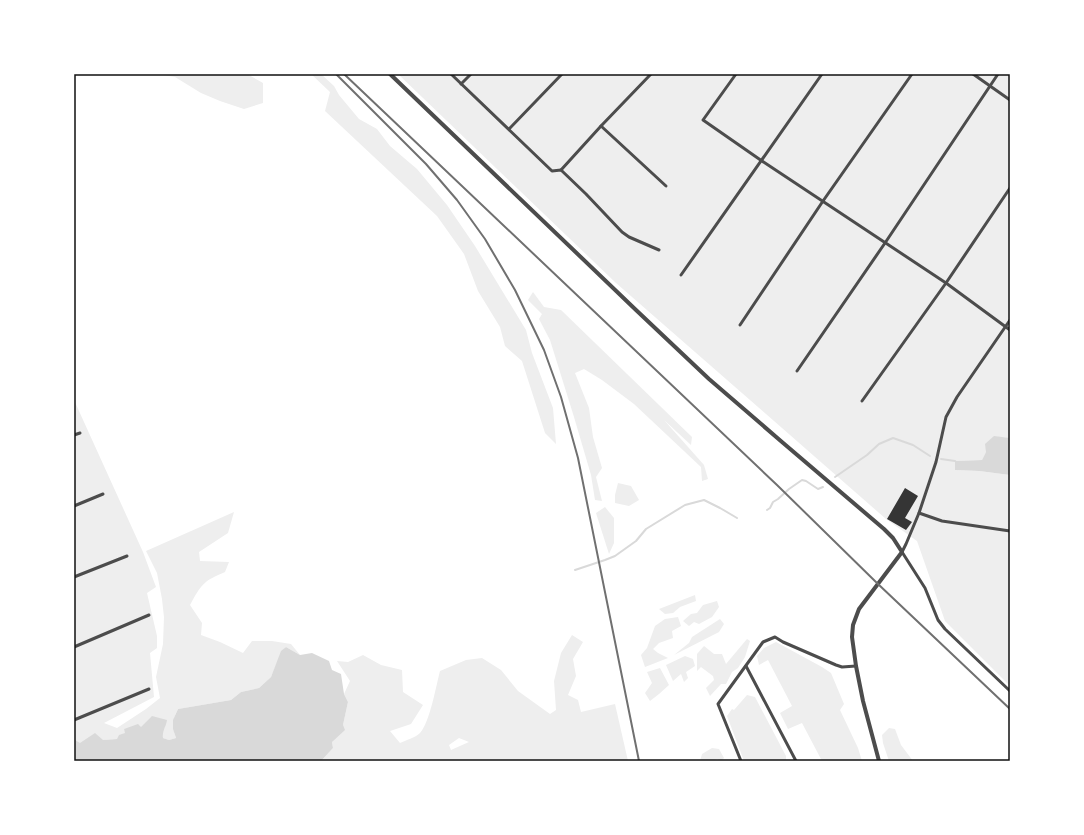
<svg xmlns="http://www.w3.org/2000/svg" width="1084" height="835" font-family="'Alegreya Sans',sans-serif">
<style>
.green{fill:#eee;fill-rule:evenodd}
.water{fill:#d9d9d9}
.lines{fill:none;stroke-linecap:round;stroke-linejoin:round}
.stream{stroke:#d9d9d9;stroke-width:2}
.building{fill:#353535}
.minor{stroke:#4c4c4c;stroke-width:3}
.tertiary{stroke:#4c4c4c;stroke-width:4}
.rail{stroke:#707070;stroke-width:2}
.neatline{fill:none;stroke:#111;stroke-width:1.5}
</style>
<rect width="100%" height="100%" fill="#fff"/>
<g class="green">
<path d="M157,74h90l16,9v20l-19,6 -24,-8 -19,-8 -26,-16z"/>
<path d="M311,74h10l13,12 5,9 20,24 18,10 13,17 27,23 30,36 28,41 51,84 6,23 21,55 3,36 -11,-11 -23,-72 -17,-15 -5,-19 -22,-36 -14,-37 -27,-38 -112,-105 5,-19z"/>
<path d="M398,74h612v364l-16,-1 -12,23 -27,1v9l24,1 31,4v211l-65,-65 -28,-80 -31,-22 -270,-236z"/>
<path d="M533,292l11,15 17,3 131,127 -1,8 -27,-25 40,45 4,14 -6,2 -1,-14 -67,-63 -32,-24 -18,-11 -9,4 14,35 4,29 9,31 -6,9 6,24 -7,-1 -4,-25 -17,-58 -24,-77 -11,-21 3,-5 -14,-14z"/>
<path d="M74,400l69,152 13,35 -9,6 10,43v12l-7,5 4,44 -50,26 13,5 29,-19 14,-11 -4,-21 7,-33 1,-27 -2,-18 -5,-26 -11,-22 88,-39 -6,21 -29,19 1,9 29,1 -4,10c-22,9 -24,13 -35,33l12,18 -1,12 19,7 23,11 9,-12h20l19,3 9,11 -14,-8 -4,4 -11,26 -12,11 -18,4 -10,8 -53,9c-6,12 -6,17 -2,29l-7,2 -6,-2 -1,-6 3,-5h-24l-17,2 2,4 -9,6 -14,1 -23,4 -5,-3h-1z"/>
<path d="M618,483l13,3 8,14 -10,6 -14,-3v-8z"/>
<path d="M605,507l9,11v25l-5,11 -13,-41z"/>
<path d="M695,595l1,6 -16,6 -7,6 -8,1 -6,-5z"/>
<path d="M717,601l2,6 -7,10 -13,7 -5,-2 -5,4 -6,-5 8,-7 6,-1 6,-8z"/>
<path d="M678,617l3,9 -9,5 1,7 -14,5 -6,6 5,4 10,5 -23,9 -4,-12 6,-7 8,-22 10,-7z"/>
<path d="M720,619l4,5 -5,8 -45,23 15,-12 3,-6z"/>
<path d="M572,635l11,7 -10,17 3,17 -8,19 10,5 3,12 34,-8 13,57h-307l12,-13 -1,-6 11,-17 5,-23 -4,-8 6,-13 -13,-20 11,1 15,-7 18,10 21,5 1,22 20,13 -12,19 -21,7 10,12c6,-3 15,-5 20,-10 10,-11 16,-47 20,-62l26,-11 16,-2 19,12 17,21 32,23 6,-4 -2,-29 7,-28zM459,738l10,4 -18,8 -2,-5z"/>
<path d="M747,639l3,2 -5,16 -7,11 -6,4 -6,12h-5l-11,12 -4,-8 8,-8 -1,-4 -12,-9 -4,4v-17l7,-8 10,8h8l4,10z"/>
<path d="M776,642l46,25 9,6 13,31 -4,6 18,38 4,13h-40l-20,-38 -14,6 -8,-16 12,-7 -24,-46 -9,5 -2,-9 7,-8z"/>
<path d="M685,656l8,3 2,7 -9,6 2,6 -4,4 -3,-8 -8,7 -7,-16z"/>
<path d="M660,668l9,17 -10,9 -9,7 -5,-8 7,-10 -5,-11z"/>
<path d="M747,695l8,2 31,59v5h-42l-17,-45 5,-7 2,1z"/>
<path d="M889,728l6,1 6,16 12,16h-24l-6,-18 -1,-8z"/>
<path d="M712,748l7,1 5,9 -3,3h-2l-1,-2 -8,2h-10l2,-7z"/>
</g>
<g class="water">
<path d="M994,436l16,2v37l-31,-4 -24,-1v-9l27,-1 4,-8 -1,-8z"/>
<path d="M286,647l14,8 12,-2 17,8 3,9 9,4 3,20 4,8 -5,23 2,5 -13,12 1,6 -12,13h-247v-20l1,-1 5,3 15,-10 8,7 14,-1 2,-4 6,-2 -1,-4 14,-5 3,3 11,-11 15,4c-1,7 -5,11 -4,18l6,2 7,-2 -3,-9v-9l5,-11 53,-9 10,-8 18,-4 12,-11 10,-26z"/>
</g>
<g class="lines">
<g class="stream">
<path d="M941,459l14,2"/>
<path d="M835,477l32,-22 12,-11 14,-6 20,7 17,11"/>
<path d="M767,510l3,-2 3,-6 5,-3 11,-10 13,-9 4,1 12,8 5,-2"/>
<path d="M575,570l30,-10 10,-4 21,-15 10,-12 39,-24 19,-5 16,8 17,10"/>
</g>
</g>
<path class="building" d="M905,488l13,8 -13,22 7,4 -6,8 -19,-11z"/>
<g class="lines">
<g class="minor">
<path d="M451,74l101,97 9,-1 25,24 36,38 7,5 30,13"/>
<path d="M736,74l-33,46 59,41 184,122 64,47"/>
<path d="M973,74l37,26"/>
<path d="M461,84l10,-10"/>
<path d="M601,126l65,60"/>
<path d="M509,129l53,-55"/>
<path d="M561,170l40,-44 50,-52"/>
<path d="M681,275l141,-201"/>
<path d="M1010,320l-53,77 -11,20 -10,45 -17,51 -13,31 -4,8 23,36 13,32 7,9 65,62"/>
<path d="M740,325l83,-124 89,-127"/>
<path d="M797,371l88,-128 113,-169"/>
<path d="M862,401l84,-118 64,-95"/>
<path d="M74,435l6,-2"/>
<path d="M74,506l29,-12"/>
<path d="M919,513l23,8 68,10"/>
<path d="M74,577l53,-21"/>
<path d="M74,647l75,-32"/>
<path d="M746,666l50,95"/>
<path d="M74,720l75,-31"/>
<path d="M741,761l-23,-57 45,-62 12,-5 8,5 53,23 6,2 14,-1"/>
</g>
<path class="tertiary" d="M390,74l246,236 73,69 73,63 102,87 9,9 9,14 -43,57 -6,16 -1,12 4,29 7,35 16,60"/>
<g class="rail">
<path d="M336,74l90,90 31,36 28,39 30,51 29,60 17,47 17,61 61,303"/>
<path d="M344,74l433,411 101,99 132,125"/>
</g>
</g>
<rect width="1084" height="835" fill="none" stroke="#ffffff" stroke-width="150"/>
<rect x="75" y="75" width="934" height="685" class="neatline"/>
</svg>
